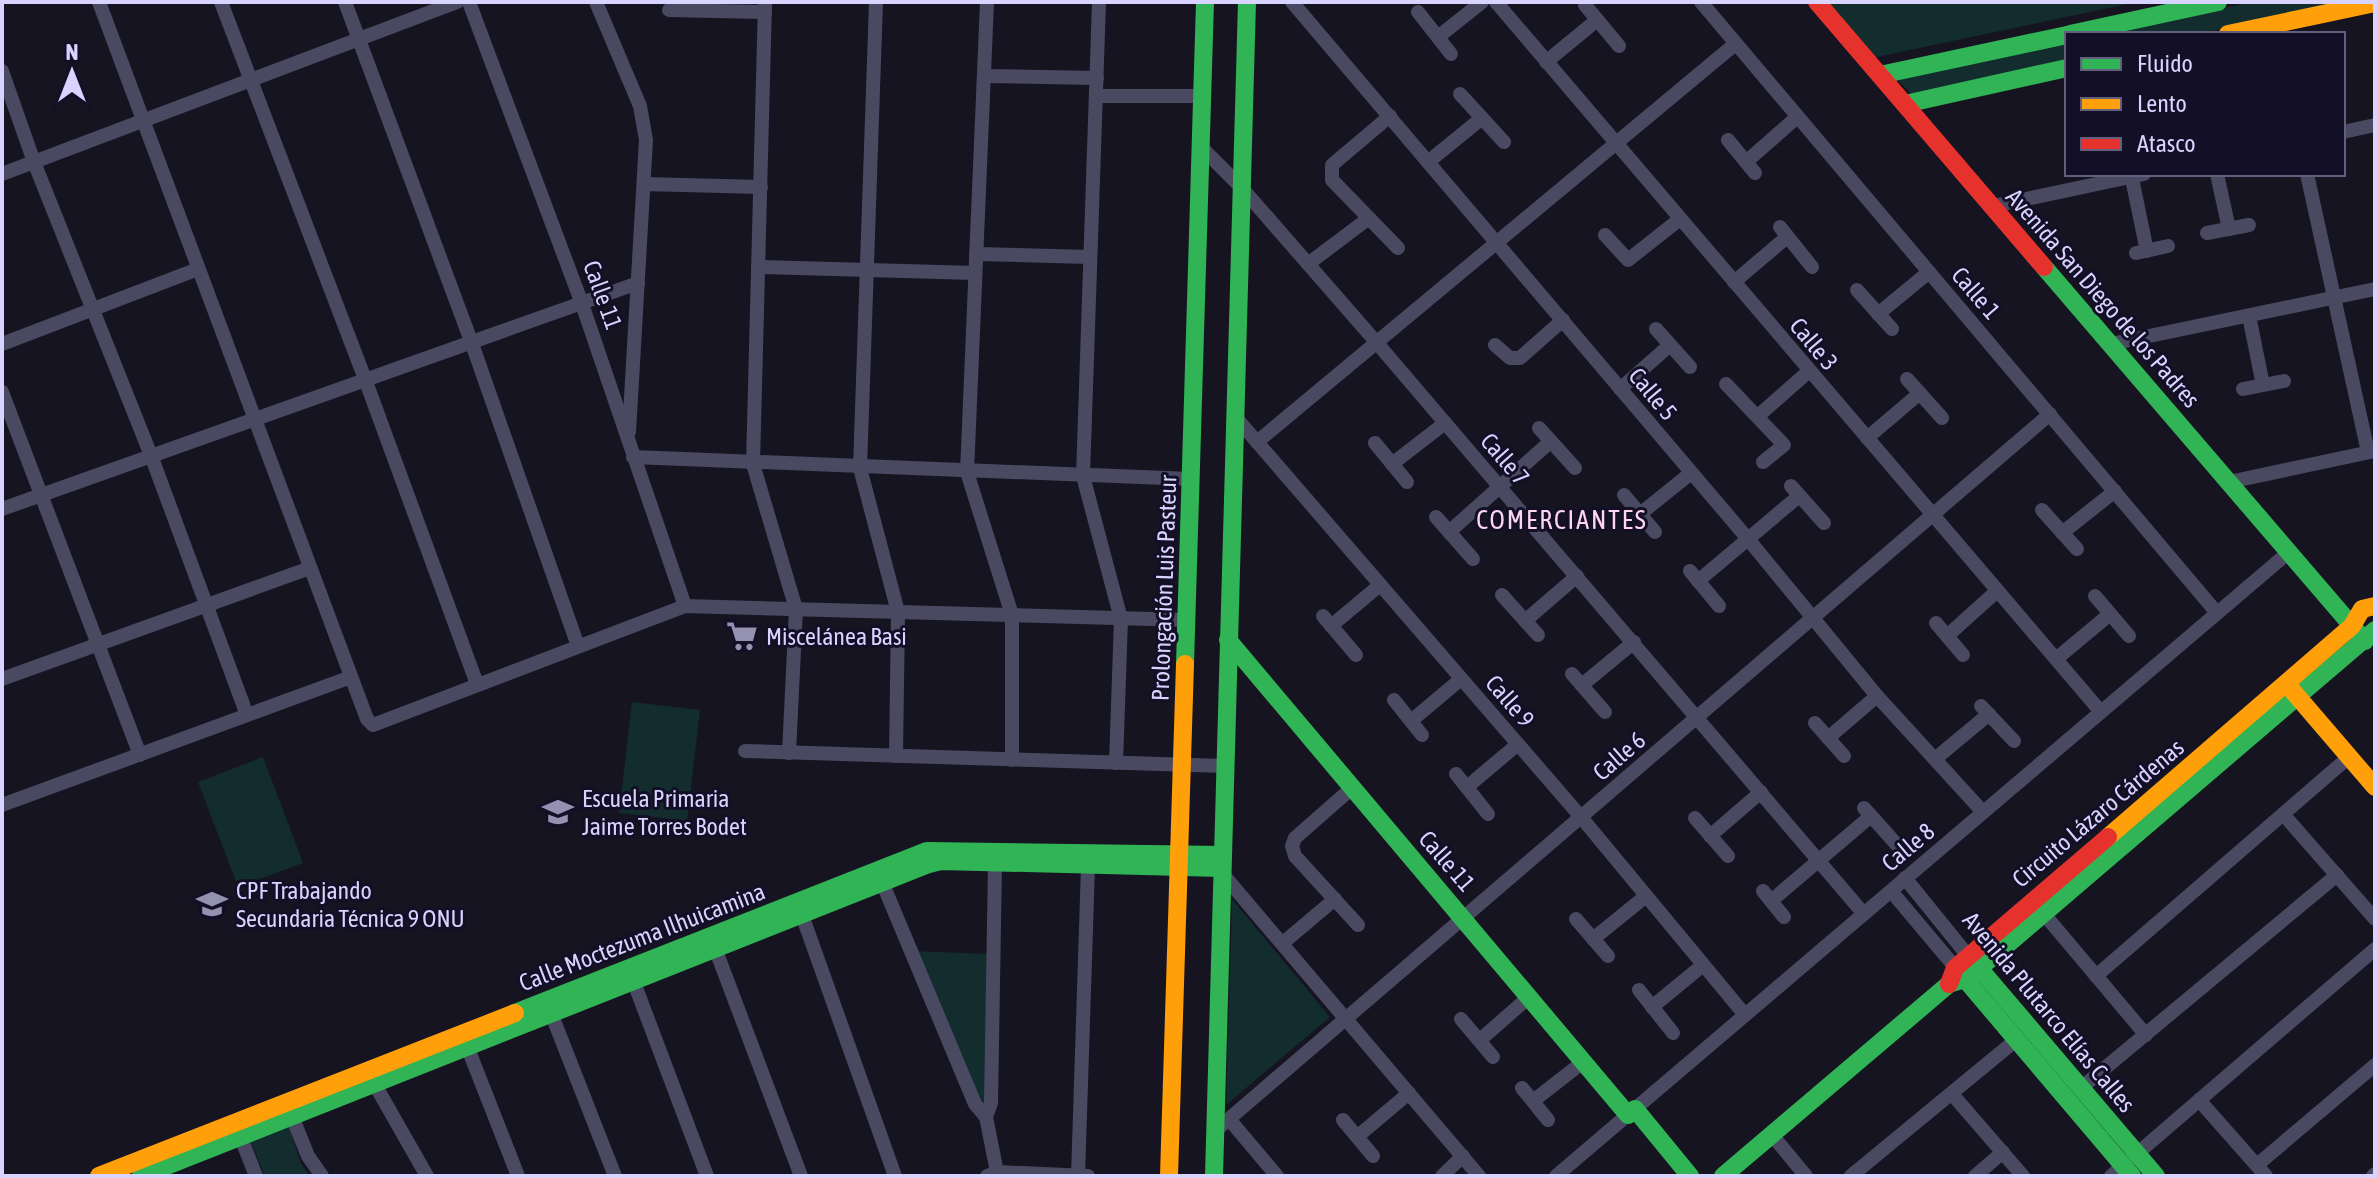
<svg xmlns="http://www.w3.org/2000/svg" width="2377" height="1178" font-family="'Asap Condensed',sans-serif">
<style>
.green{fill:#132c2d}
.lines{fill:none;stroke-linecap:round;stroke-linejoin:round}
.street{stroke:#4a4962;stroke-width:14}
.fast{stroke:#30b455;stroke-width:18}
.slow{stroke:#ff9f0a;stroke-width:18}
.jam{stroke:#e5322d;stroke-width:18}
.labels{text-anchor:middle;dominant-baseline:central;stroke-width:6;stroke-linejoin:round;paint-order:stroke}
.street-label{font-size:24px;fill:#d9d4ff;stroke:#130f26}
.poi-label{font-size:24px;fill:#d9d4ff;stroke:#130f26;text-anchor:start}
.neighbourhood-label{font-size:26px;letter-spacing:2px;fill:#ffd6f0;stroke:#130f26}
</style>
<rect width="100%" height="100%" fill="#161421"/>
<g class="green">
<path d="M1824,2h313l-265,56z"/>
<path d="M2252,2h86l-137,32h-104z"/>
<path d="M2067,40v23l-153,33 -19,-18z"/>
<path d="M632,702l68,8 -13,111 -68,-8z"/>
<path d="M263,757l40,106 -65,24 -40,-105z"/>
<path d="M1232,899l98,118 -104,88z"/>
<path d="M913,951l76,3 -1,152h-8z"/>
<path d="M288,1123l13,41 9,12h-45l-15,-35z"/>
</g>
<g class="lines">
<g class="street">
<path d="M99,2l268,717 6,6 312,-119 503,14"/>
<path d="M221,2l144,377 112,305"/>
<path d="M345,2l126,339 107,305"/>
<path d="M469,2l112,299 104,305"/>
<path d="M596,2l44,104 6,34 -17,292"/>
<path d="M765,2l-12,462 43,145 -7,144"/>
<path d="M876,2l-16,466 38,144 -2,144"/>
<path d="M987,2l-20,470 45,143v145"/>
<path d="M1099,2l-16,474 38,143 -5,144"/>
<path d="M1292,2l456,537 129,157 106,116"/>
<path d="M1496,2l605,710"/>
<path d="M1701,2l516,611"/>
<path d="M1585,5l34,41"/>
<path d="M669,10l96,2"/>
<path d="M1418,12l33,42"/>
<path d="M1438,37l44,-35"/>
<path d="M1546,62l51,-42"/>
<path d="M2,71l32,91 118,296 95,257"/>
<path d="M984,76l113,2"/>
<path d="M1460,94l44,48"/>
<path d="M1096,96h106"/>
<path d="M1390,116l-58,49v15l66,68"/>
<path d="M2343,132l32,-7"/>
<path d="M1728,140l27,33"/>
<path d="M1201,147l40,40 136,156 487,571"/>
<path d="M1428,162l54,-44"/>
<path d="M1746,162l50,-44"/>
<path d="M2,174l455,-172"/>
<path d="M2131,174l16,77"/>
<path d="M2217,174l12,55"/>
<path d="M2307,174l61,278"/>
<path d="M644,184l117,3"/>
<path d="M1993,206l151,-32"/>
<path d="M1780,227l32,40"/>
<path d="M2207,233l42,-8"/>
<path d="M1605,235l23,25 52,-41"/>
<path d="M2136,253l32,-7"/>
<path d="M976,254l114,3"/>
<path d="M1308,264l61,-46"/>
<path d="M758,267l217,6"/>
<path d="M1734,282l53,-45"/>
<path d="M1857,290l35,39"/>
<path d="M1878,314l51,-42"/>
<path d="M2249,316l14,69"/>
<path d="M1656,329l34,38"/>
<path d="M2,344l196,-75"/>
<path d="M2111,344l264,-55"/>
<path d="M1495,345l15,13h10l43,-38"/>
<path d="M1907,379l35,39"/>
<path d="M1726,384l58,61 -21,17"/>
<path d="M1620,389l50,-44"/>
<path d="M2243,389l41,-8"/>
<path d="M2,392l138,363"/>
<path d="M1758,416l50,-44"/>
<path d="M1238,420l343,397 164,198"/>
<path d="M1539,428l36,40"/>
<path d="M1867,438l53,-45"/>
<path d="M1257,442l477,-397"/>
<path d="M1375,443l32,39"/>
<path d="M633,457l558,22"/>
<path d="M1392,464l53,-41"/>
<path d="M2229,482l146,-31"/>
<path d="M1791,486l33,37"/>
<path d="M1624,495l31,37"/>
<path d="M2,509l636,-226"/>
<path d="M2042,510l35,39"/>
<path d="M1640,514l51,-41"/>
<path d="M1436,517l37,42"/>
<path d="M1449,532l101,-90"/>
<path d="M2062,533l53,-42"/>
<path d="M1690,571l29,35"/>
<path d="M1698,581l101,-85"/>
<path d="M1502,595l36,40"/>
<path d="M2095,596l34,40"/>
<path d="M1323,616l33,39"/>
<path d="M1525,621l52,-45"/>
<path d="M1936,623l27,32"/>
<path d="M1331,626l49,-41"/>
<path d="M1947,636l50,-45"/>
<path d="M2056,659l54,-45"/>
<path d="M1572,674l33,38"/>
<path d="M2,679l308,-111"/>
<path d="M1582,685l52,-43"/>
<path d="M1394,700l28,35"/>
<path d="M1981,706l33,35"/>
<path d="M1411,721l50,-42"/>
<path d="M1815,723l29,33"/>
<path d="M1828,738l49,-42"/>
<path d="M745,751l479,15"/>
<path d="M1935,759l54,-45"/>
<path d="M1456,774l32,40"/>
<path d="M1467,787l51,-43"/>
<path d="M1352,788l-57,50 -3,8 3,10 63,69"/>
<path d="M2,805l349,-128"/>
<path d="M1864,808l34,38"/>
<path d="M2283,814l92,105"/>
<path d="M1695,818l33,38"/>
<path d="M1710,836l51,-44"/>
<path d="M995,864l-4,239 -5,14 11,55"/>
<path d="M1221,872l258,304"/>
<path d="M1905,878l68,84"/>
<path d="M882,882l93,222 11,13"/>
<path d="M1763,891l21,26"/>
<path d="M1891,891l69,82"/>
<path d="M1771,901l100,-85"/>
<path d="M2044,914l102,121"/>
<path d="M802,915l93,261"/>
<path d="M1576,919l32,37"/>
<path d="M1593,939l53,-43"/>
<path d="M1284,942l51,-43"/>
<path d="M715,948l86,228"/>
<path d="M2096,976l253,-219"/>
<path d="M633,980l74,196"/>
<path d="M1639,990l34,43"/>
<path d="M1652,1007l51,-42"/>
<path d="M551,1013l64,163"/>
<path d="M1461,1019l32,38"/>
<path d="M1480,1040l49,-43"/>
<path d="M467,1046l51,130"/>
<path d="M370,1076l57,100"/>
<path d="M1522,1088l26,32"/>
<path d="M2081,1088l256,-213"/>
<path d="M1952,1094l71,82"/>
<path d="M2199,1100l67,76"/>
<path d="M1533,1101l50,-39"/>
<path d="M291,1114l17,42 14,20"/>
<path d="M1229,1119l48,57"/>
<path d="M1343,1120l30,36"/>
<path d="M237,1128l19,48"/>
<path d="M1215,1131l835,-717"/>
<path d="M1772,1135l34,41"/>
<path d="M1358,1136l51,-43"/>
<path d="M2257,1165l118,-100"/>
<path d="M987,1176l10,-4 91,4"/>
<path d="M1078,1176l10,-310"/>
<path d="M1442,1176l21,-20"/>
<path d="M1556,1176l733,-624"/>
<path d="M1851,1176l165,-136"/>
<path d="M1975,1176l28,-24"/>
<path d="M2111,1176l264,-227"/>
<path d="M2373,1176l2,-2"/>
</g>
<g class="fast">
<path d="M2070,34l148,-32"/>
<path d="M1880,75l187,-40"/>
<path d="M1905,104l162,-36"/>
<path d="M2044,267l321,374"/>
<path d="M1228,640l400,475"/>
<path d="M1185,664l20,-662"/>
<path d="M1979,968l177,208"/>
<path d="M1965,979l167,197"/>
<path d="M515,1013l412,-162 295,4"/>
<path d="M1635,1109l55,67"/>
<path d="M141,1176l788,-312 12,-3 281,7"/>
<path d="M1214,1176l33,-1174"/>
<path d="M1723,1176l226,-192 16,-5 29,-23 381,-326"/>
</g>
<g class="slow">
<path d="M2228,34l147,-31"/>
<path d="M2291,689l84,98"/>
<path d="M2108,837l244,-211 10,-17 13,-3"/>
<path d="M99,1176l416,-163"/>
<path d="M1169,1176l16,-512"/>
</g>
<g class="jam">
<path d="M1817,2l227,265"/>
<path d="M1949,984l6,-16 153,-131"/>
</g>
</g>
<defs>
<symbol id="supermarket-bare" viewBox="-9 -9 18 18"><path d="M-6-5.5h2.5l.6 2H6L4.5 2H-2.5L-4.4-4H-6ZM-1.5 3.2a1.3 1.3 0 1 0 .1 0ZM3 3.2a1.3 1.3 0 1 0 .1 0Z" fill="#9591b1" stroke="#130f26" stroke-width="2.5" paint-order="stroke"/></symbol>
<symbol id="school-bare" viewBox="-9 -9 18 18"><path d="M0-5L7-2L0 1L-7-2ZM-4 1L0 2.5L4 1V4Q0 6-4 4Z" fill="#9591b1" stroke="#130f26" stroke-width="2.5" paint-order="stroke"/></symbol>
</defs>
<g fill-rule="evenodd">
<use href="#supermarket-bare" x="720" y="614" width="44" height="44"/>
<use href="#school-bare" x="536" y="790" width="44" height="44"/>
<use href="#school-bare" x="190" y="882" width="44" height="44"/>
</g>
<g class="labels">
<g class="street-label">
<text transform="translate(1976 293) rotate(49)">Calle 1</text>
<text transform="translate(603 295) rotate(70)">Calle 11</text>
<text transform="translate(2103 298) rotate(49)">Avenida San Diego de los Padres</text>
<text transform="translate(1814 344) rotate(50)">Calle 3</text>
<text transform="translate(1653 394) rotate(50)">Calle 5</text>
<text transform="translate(1505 459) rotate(49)">Calle 7</text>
<text transform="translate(1164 588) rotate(-88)">Prolongación Luis Pasteur</text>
<text transform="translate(1510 701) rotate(49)">Calle 9</text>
<text transform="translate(1619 756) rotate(-41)">Calle 6</text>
<text transform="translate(2098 813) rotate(-40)">Circuito Lázaro Cárdenas</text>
<text transform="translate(1908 847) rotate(-40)">Calle 8</text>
<text transform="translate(1447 861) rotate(49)">Calle 11</text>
<text transform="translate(642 937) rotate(-21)">Calle Moctezuma Ilhuicamina</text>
<text transform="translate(2049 1012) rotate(50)">Avenida Plutarco Elías Calles</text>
</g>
<g class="poi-label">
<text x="766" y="636">Miscelánea Basi</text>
<text x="582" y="798">Escuela Primaria<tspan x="582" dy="28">Jaime Torres Bodet</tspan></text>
<text x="236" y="890">CPF Trabajando<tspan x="236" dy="28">Secundaria Técnica 9 ONU</tspan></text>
</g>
<g class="neighbourhood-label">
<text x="1562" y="520">COMERCIANTES</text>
</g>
</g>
<rect width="2377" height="1178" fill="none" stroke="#d9d4ff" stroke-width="8"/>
<rect x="2065" y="32" width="280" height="144" fill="#130f26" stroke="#625e7d" stroke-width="2"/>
<rect x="2081" y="58" width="40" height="12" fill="#30b455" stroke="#625e7d" stroke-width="2"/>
<text x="2137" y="72" font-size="24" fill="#d9d4ff">Fluido</text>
<rect x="2081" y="98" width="40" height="12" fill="#ff9f0a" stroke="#625e7d" stroke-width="2"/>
<text x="2137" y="112" font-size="24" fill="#d9d4ff">Lento</text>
<rect x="2081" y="138" width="40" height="12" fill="#e5322d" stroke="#625e7d" stroke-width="2"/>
<text x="2137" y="152" font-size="24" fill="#d9d4ff">Atasco</text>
<g transform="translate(72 72)" stroke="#130f26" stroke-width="6" paint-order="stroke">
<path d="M0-6L14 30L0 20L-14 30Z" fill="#d9d4ff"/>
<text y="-12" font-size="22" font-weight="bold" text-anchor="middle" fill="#d9d4ff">N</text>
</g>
</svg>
